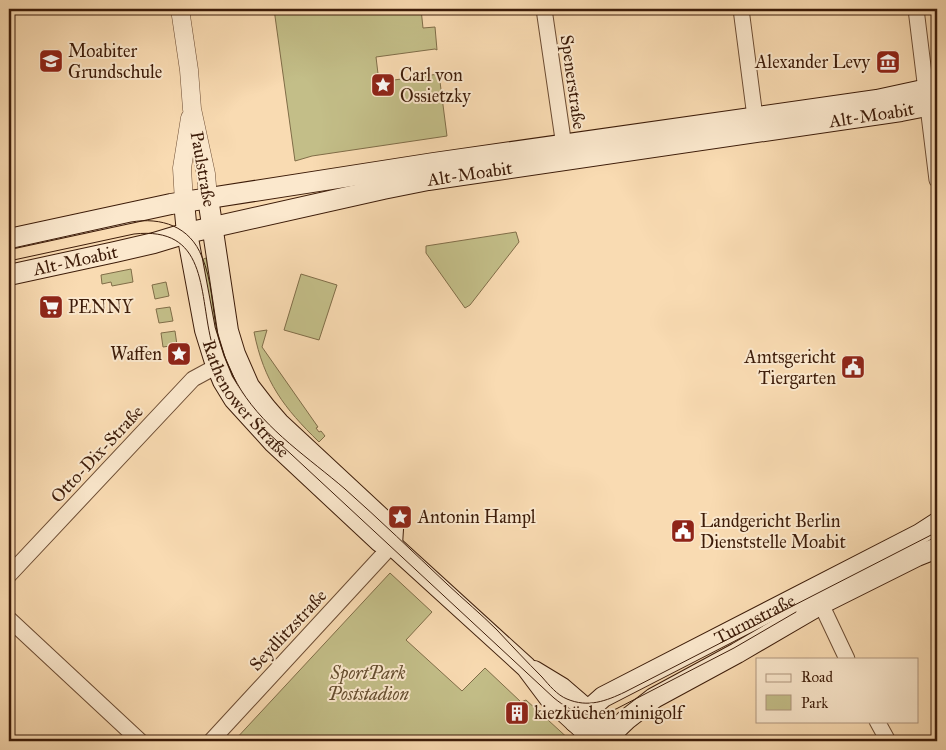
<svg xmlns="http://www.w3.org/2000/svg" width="946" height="750" font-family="'IM FELL Great Primer',serif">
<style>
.green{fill:#c3be88;stroke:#806d48}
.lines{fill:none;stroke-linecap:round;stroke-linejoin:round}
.minor-casing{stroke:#6c4c33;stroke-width:17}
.tertiary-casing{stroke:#6c4c33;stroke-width:19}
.secondary-casing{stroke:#3d1c09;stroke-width:22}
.minor{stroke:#fbe8cd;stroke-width:15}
.tertiary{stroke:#fbe8cd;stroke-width:18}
.secondary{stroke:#fbe8cd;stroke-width:20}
.tram{stroke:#3d1c09;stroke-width:1}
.labels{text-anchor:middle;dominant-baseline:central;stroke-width:4;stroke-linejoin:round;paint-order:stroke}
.poi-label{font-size:18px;fill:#3d1c09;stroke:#fbe8cd;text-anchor:start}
.street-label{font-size:18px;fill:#3d1c09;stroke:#fbe8cd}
.park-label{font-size:18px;font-style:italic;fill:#654d2f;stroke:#fbe8cd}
</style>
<rect width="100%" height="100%" fill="#f9dbb2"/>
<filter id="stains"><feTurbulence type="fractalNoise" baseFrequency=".004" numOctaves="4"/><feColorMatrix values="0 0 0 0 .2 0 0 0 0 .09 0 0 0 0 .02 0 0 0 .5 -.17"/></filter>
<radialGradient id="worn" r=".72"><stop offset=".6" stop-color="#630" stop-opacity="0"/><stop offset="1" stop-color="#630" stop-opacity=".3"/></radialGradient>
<g class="green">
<path d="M274,9h147l2,19 12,-1 2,23 -2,-1 -59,8 3,25 60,-8 8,62 -135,20 -17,5z"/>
<path d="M516,232l3,10 -49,63 -5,3 -39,-55v-7z"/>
<path d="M206,258l2,10 38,137 -30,-59 -15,-86z"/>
<path d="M131,269l2,13 -21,4 -1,-4 -9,2 -1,-9z"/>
<path d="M301,274l36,11 -18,55 -35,-10z"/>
<path d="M166,282l3,14 -14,3 -3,-14z"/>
<path d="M170,307l3,14 -14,2 -3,-14z"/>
<path d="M267,330l-5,17 56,80 -2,1 3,4 2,-1 4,5 -6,6c-35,-34 -55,-60 -65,-110z"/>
<path d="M175,331l2,14 -14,2 -2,-14z"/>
<path d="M390,573l42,39 -26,28 56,51 23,-23 36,34 5,-2 45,41h-337z"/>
</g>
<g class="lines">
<defs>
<g id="minor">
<path d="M544,9l21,144"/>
<path d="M741,9l14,108"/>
<path d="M916,9l21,171"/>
<path d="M9,575l184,-196 24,-13"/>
<path d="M821,604l26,55"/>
<path d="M9,619l131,122"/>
<path d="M877,721l11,20"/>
<path d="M211,741l181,-196"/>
</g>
<g id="tertiary">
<path d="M180,9l9,61 3,39 14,65 2,24"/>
<path d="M184,202l-2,-34 8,-50"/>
</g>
<g id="secondary">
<path d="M208,198l20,133 7,23 14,32 17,22 13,15 114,106 -1,16"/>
<path id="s1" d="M184,202l3,31 18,97 9,29 9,22 11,18 40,44 106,99 12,3 134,122 24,32 46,42"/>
<path d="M9,239l162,-35 263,-41 443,-63 60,-13"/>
<path id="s2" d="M9,275l106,-23 39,-9 33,-10 196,-44 45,-9 473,-69 36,-7"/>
<path d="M534,671l28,17 51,44"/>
<path id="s3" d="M575,722l28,-25 317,-163 17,-11"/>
<path d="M604,741l23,-22 27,-21 83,-45 84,-49 96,-48 20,-8"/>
</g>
</defs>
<use href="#minor" class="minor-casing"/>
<use href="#tertiary" class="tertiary-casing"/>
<use href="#secondary" class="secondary-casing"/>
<use href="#minor" class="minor"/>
<use href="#tertiary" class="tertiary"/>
<use href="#secondary" class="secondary"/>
<g class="tram">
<path d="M9,249l122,-27c30,-5 59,4 71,35 10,23 10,50 15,74 5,21 13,41 24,59 26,41 68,68 104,99 35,31 68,63 102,95 17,16 34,30 50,46 15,16 30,32 45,47 7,8 15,18 25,22 21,9 39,2 58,-7l312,-160"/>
<path d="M9,261l125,-27c73,-8 65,56 77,106"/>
<path d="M264,429l290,269c21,17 37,21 62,11l118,-61 62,-36"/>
</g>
</g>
<defs>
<symbol id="school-square" viewBox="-11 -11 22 22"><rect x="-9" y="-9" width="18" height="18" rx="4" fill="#8f2418" stroke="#fbe8cd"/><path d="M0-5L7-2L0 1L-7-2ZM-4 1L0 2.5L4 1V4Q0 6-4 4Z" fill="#fff"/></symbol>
<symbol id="museum-square" viewBox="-11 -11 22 22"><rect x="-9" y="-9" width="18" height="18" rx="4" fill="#8f2418" stroke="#fbe8cd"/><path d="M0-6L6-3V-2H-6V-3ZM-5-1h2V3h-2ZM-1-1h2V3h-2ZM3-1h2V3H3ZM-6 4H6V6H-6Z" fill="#fff"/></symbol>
<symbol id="sight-square" viewBox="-11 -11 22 22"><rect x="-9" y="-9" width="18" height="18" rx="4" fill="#8f2418" stroke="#fbe8cd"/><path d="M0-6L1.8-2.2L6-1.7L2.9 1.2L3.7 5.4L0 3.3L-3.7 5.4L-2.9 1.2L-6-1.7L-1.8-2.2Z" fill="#fff"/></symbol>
<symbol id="supermarket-square" viewBox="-11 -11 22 22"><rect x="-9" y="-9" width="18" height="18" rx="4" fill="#8f2418" stroke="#fbe8cd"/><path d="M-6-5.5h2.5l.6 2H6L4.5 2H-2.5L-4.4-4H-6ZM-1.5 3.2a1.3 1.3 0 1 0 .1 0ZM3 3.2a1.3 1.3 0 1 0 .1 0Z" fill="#fff"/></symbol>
<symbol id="civic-square" viewBox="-11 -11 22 22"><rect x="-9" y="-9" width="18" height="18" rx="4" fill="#8f2418" stroke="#fbe8cd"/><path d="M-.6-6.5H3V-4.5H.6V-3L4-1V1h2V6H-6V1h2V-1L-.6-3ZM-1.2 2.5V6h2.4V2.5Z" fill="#fff"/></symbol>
<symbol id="building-square" viewBox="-11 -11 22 22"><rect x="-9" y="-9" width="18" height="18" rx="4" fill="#8f2418" stroke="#fbe8cd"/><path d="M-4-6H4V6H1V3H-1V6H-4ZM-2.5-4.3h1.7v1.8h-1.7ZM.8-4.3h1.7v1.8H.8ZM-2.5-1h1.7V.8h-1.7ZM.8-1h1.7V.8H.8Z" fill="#fff"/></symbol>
</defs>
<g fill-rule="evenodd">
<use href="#school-square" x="37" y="47" width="28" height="28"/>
<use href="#museum-square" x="874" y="48" width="28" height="28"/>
<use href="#sight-square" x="369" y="71" width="28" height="28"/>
<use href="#supermarket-square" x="37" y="293" width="28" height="28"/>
<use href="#sight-square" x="165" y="340" width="28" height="28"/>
<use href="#civic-square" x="839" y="353" width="28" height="28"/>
<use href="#sight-square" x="386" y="503" width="28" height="28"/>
<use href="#civic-square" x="669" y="517" width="28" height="28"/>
<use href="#building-square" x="503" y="699" width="28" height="28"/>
</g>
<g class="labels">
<g class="poi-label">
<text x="68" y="51">Moabiter<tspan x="68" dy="21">Grundschule</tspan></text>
<text x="870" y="62" text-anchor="end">Alexander Levy</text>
<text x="400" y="75">Carl von<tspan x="400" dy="21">Ossietzky</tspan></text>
<text x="68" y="307">PENNY</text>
<text x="162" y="354" text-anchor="end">Waffen</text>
<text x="836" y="357" text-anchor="end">Amtsgericht<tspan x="836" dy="21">Tiergarten</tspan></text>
<text x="418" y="517">Antonin Hampl</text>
<text x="700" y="521">Landgericht Berlin<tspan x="700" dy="21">Dienststelle Moabit</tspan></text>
<text x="534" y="713">kiezküchen minigolf</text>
</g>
<g class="street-label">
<text transform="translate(573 82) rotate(82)">Spenerstraße</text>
<text stroke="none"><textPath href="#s2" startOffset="878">Alt-Moabit</textPath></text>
<text transform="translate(203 169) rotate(80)">Paulstraße</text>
<text stroke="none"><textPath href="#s2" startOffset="472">Alt-Moabit</textPath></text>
<text stroke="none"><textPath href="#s2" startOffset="68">Alt-Moabit</textPath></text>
<text stroke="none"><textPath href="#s1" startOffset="211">Rathenower Straße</textPath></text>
<text transform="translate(97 454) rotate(-47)">Otto-Dix-Straße</text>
<text stroke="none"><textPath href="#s3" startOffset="208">Turmstraße</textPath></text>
<text transform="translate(288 630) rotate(-47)">Seydlitzstraße</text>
</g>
<g class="park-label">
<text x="368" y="673">SportPark<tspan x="368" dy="21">Poststadion</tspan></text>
</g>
</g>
<rect width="946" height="750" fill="none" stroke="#f9dbb2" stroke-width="30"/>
<rect x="10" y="10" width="926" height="730" fill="none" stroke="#3d1c09" stroke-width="2.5"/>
<rect x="15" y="15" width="916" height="720" fill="none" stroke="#3d1c09"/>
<rect x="756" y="658" width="162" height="65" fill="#fbe8cd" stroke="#af967f"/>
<rect x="766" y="674" width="25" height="8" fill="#fbe8cd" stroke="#af967f"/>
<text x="801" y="682" font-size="15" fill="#3d1c09">Road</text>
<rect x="766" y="695" width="25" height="15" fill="#c3be88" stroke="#af967f"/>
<text x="801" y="708" font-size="15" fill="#3d1c09">Park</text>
<rect width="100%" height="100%" filter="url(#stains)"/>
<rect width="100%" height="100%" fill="url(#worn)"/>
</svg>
